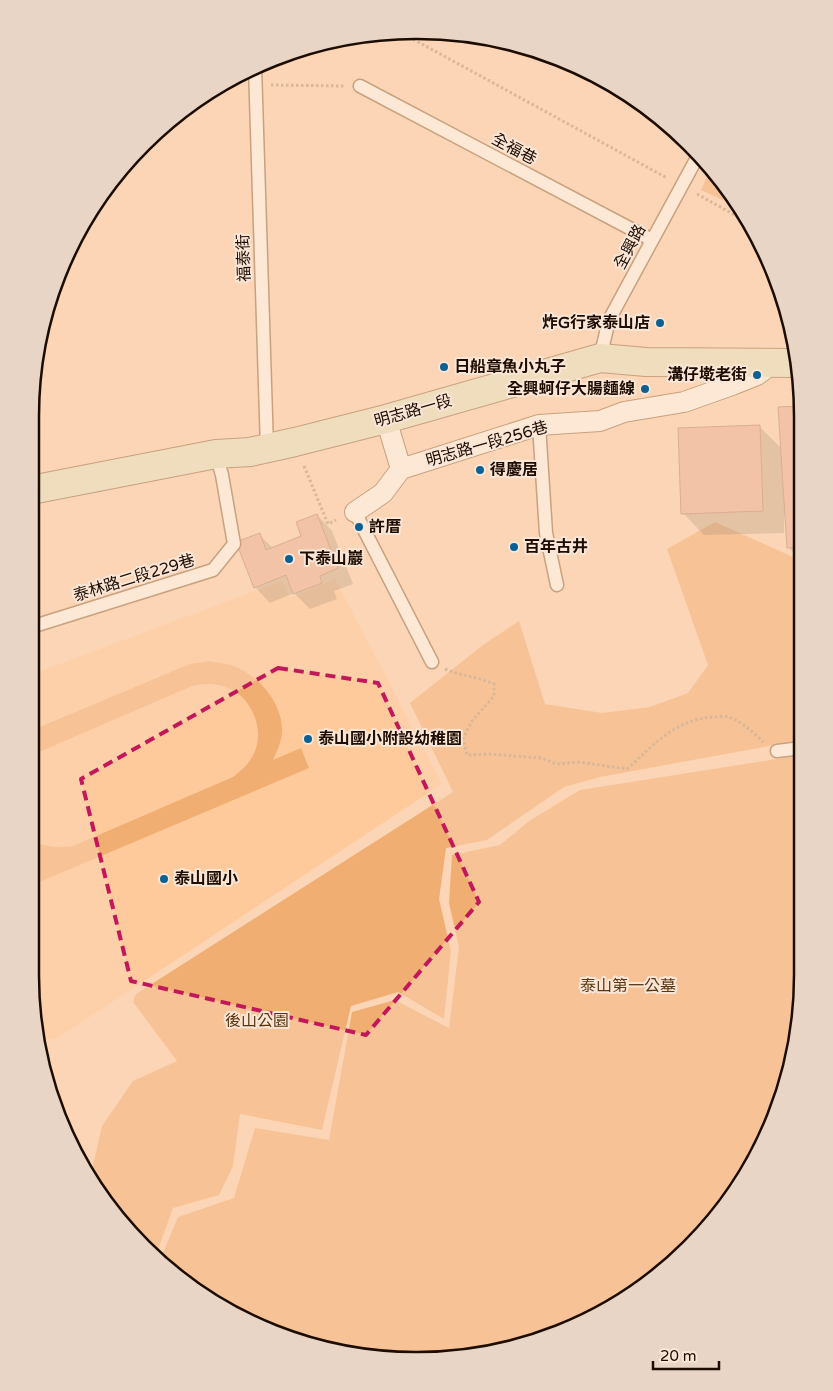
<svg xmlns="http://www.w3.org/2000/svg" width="833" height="1391" font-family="'Varela Round','Noto Sans TC',sans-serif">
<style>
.built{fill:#feca9c}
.green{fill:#f1ae72}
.shadow{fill:#0003}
.building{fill:#e8ae98;stroke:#b47e68}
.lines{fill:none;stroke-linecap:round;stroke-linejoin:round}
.service-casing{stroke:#8b623d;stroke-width:15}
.pedestrian-casing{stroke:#8b623d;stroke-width:22}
.secondary-casing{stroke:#8b623d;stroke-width:30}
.path{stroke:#b09279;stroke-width:3;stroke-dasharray:2.5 2.5;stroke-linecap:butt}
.service{stroke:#fff;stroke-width:12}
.pedestrian{stroke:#fff;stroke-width:20}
.secondary{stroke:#dfe6cb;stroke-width:28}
.marked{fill:none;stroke:#c2185b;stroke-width:4;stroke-dasharray:10 6;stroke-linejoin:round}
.poi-dot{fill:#0b6192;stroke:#fae6d7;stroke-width:2}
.labels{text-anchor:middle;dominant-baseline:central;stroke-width:4;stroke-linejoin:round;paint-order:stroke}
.street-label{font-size:16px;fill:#1d0d01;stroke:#fae6d7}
.poi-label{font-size:16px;font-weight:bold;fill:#1d0d01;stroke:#fae6d7;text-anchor:start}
.park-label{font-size:16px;fill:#5a350f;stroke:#fae6d7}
.rim{fill:none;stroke:#1d0d01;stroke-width:2.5}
</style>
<rect width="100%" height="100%" fill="#fbd5b5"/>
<path class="built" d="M335,579l107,205 -384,254 -17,2 -11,-66v-299l252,-94 8,17z"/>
<g class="green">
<path d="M711,168l29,40 -39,-18z"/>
<path d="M715,522l87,39v179l-202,37 -36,10 -77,53 -41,8 -7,51 12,52 -7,68 -46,-27 -47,14 -29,124 -82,-16 -7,52 -14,29 -46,13 -17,47 -46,-45 -19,-36 11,-48 31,-45 44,-20 -44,-59 3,-8 317,-202 -43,-89 73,-58 36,-24 26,83 57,9 48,-6 38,-14 20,-28 -41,-116z"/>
<path d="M210,661c8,2 16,2 23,5 25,8 50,38 49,65 0,10 -5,20 -9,29l28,-12 8,20 -279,118v-46c15,7 27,8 43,6l160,-69c9,-7 18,-15 22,-26 10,-25 -6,-59 -33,-65 -11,-3 -20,-2 -30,0l-162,70v-25l160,-67z"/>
<path d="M802,755v245l-20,99 -44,90 -86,92 -112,60 -124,20 -123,-20 -112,-60 -21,-21 18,-43 56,-19 21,-70 74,12 23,-128 43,-12 54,28 10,-81 -10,-44 3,-48 48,-10 29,-24 51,-31z"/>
</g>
<g class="shadow">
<path d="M802,407v154l-14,-14 -2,-31h-2v17l-80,2 -21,-22 77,-86 22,22 -2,-41z"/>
<path d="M317,515l15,16 21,53 -19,7 3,8 -27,10 -16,-16 -24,10 -15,-16 4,-52 14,13 30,-11z"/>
</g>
<g class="building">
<path d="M802,406v141l-15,1 -9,-141z"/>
<path d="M760,425l3,86 -82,3 -3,-86z"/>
<path d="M317,514l21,54 -18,8 2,7 -29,11 -7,-19 -32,13 -18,-46 24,-9 6,17 35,-14 -5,-14z"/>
</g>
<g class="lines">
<defs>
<g id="service">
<path d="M255,67l12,381"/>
<path d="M360,86l292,154"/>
<path d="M600,358l9,-38 90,-166"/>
<path d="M539,425l7,108 11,52"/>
<path d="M355,512l77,150"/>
<path d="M31,627l182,-57 21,-26 -12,-69 -6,-21"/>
<path d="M777,751l25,-3"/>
</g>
<g id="pedestrian">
<path d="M386,419l15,50"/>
<path d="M355,512l28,-19 18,-24 138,-44 61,-4 24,-9 60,-10 48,-17 25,-10 16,-12"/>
</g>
<path id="secondary" d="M31,490l185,-36 34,-2 45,-10 91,-23 214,-61 46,4 151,1"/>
</defs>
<use href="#service" class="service-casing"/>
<use href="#pedestrian" class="pedestrian-casing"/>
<use href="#secondary" class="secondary-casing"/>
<g class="path">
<path d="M400,32l267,146"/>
<path d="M271,85l74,1"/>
<path d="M697,194l54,30"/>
<path d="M304,466l24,58 8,-4"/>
<path d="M445,669c17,7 33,8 49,15v12l-22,25 -9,17 4,17 22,-1 52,4 15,6 23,-2 48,7c27,-24 48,-50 87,-52 4,0 11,-2 15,0 13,5 24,15 34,25"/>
</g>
<use href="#service" class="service"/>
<use href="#pedestrian" class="pedestrian"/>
<use href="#secondary" class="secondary"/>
</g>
<path d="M0 0H833V1391H0ZM278,668l100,15 101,219 -113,133 -235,-54 -50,-202z" fill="#fbd5b5" fill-opacity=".55" fill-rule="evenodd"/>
<path class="marked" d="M278,668l100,15 101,219 -113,133 -235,-54 -50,-202z"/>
<g class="poi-dot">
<circle cx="660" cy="323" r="5"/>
<circle cx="444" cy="367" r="5"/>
<circle cx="757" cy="375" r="5"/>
<circle cx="645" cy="389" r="5"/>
<circle cx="480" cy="470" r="5"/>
<circle cx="359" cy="527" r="5"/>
<circle cx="514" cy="547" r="5"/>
<circle cx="289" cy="559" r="5"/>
<circle cx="308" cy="739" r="5"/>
<circle cx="164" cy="879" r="5"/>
</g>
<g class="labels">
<g class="street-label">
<text transform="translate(514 149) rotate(28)">全福巷</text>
<text transform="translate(630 247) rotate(-62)">全興路</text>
<text transform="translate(244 258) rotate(-92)">福泰街</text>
<text transform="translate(413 411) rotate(-16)">明志路一段</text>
<text transform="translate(487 444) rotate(-16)">明志路一段256巷</text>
<text transform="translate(134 578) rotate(-17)">泰林路二段229巷</text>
</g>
<g class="poi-label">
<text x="650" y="323" text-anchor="end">炸G行家泰山店</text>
<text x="454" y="367">日船章魚小丸子</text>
<text x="747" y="375" text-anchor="end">溝仔墘老街</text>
<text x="635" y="389" text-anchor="end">全興蚵仔大腸麵線</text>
<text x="490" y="470">得慶居</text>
<text x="369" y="527">許厝</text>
<text x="524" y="547">百年古井</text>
<text x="299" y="559">下泰山巖</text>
<text x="318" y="739">泰山國小附設幼稚園</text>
<text x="174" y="879">泰山國小</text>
</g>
<g class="park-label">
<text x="628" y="986">泰山第一公墓</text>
<text x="257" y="1021">後山公園</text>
</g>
</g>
<path d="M0 0H833V1391H0ZM416 39H417A377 377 0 0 1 794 416V975A377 377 0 0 1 417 1352H416A377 377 0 0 1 39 975V416A377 377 0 0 1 416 39Z" fill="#e8d5c6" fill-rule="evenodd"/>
<path class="rim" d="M416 39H417A377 377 0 0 1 794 416V975A377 377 0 0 1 417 1352H416A377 377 0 0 1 39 975V416A377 377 0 0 1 416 39Z"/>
<path d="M653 1361v8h66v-8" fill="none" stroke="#1d0d01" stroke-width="2.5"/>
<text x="660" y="1361" font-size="15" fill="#1d0d01" stroke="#fae6d7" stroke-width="4" paint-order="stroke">20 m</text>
</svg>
